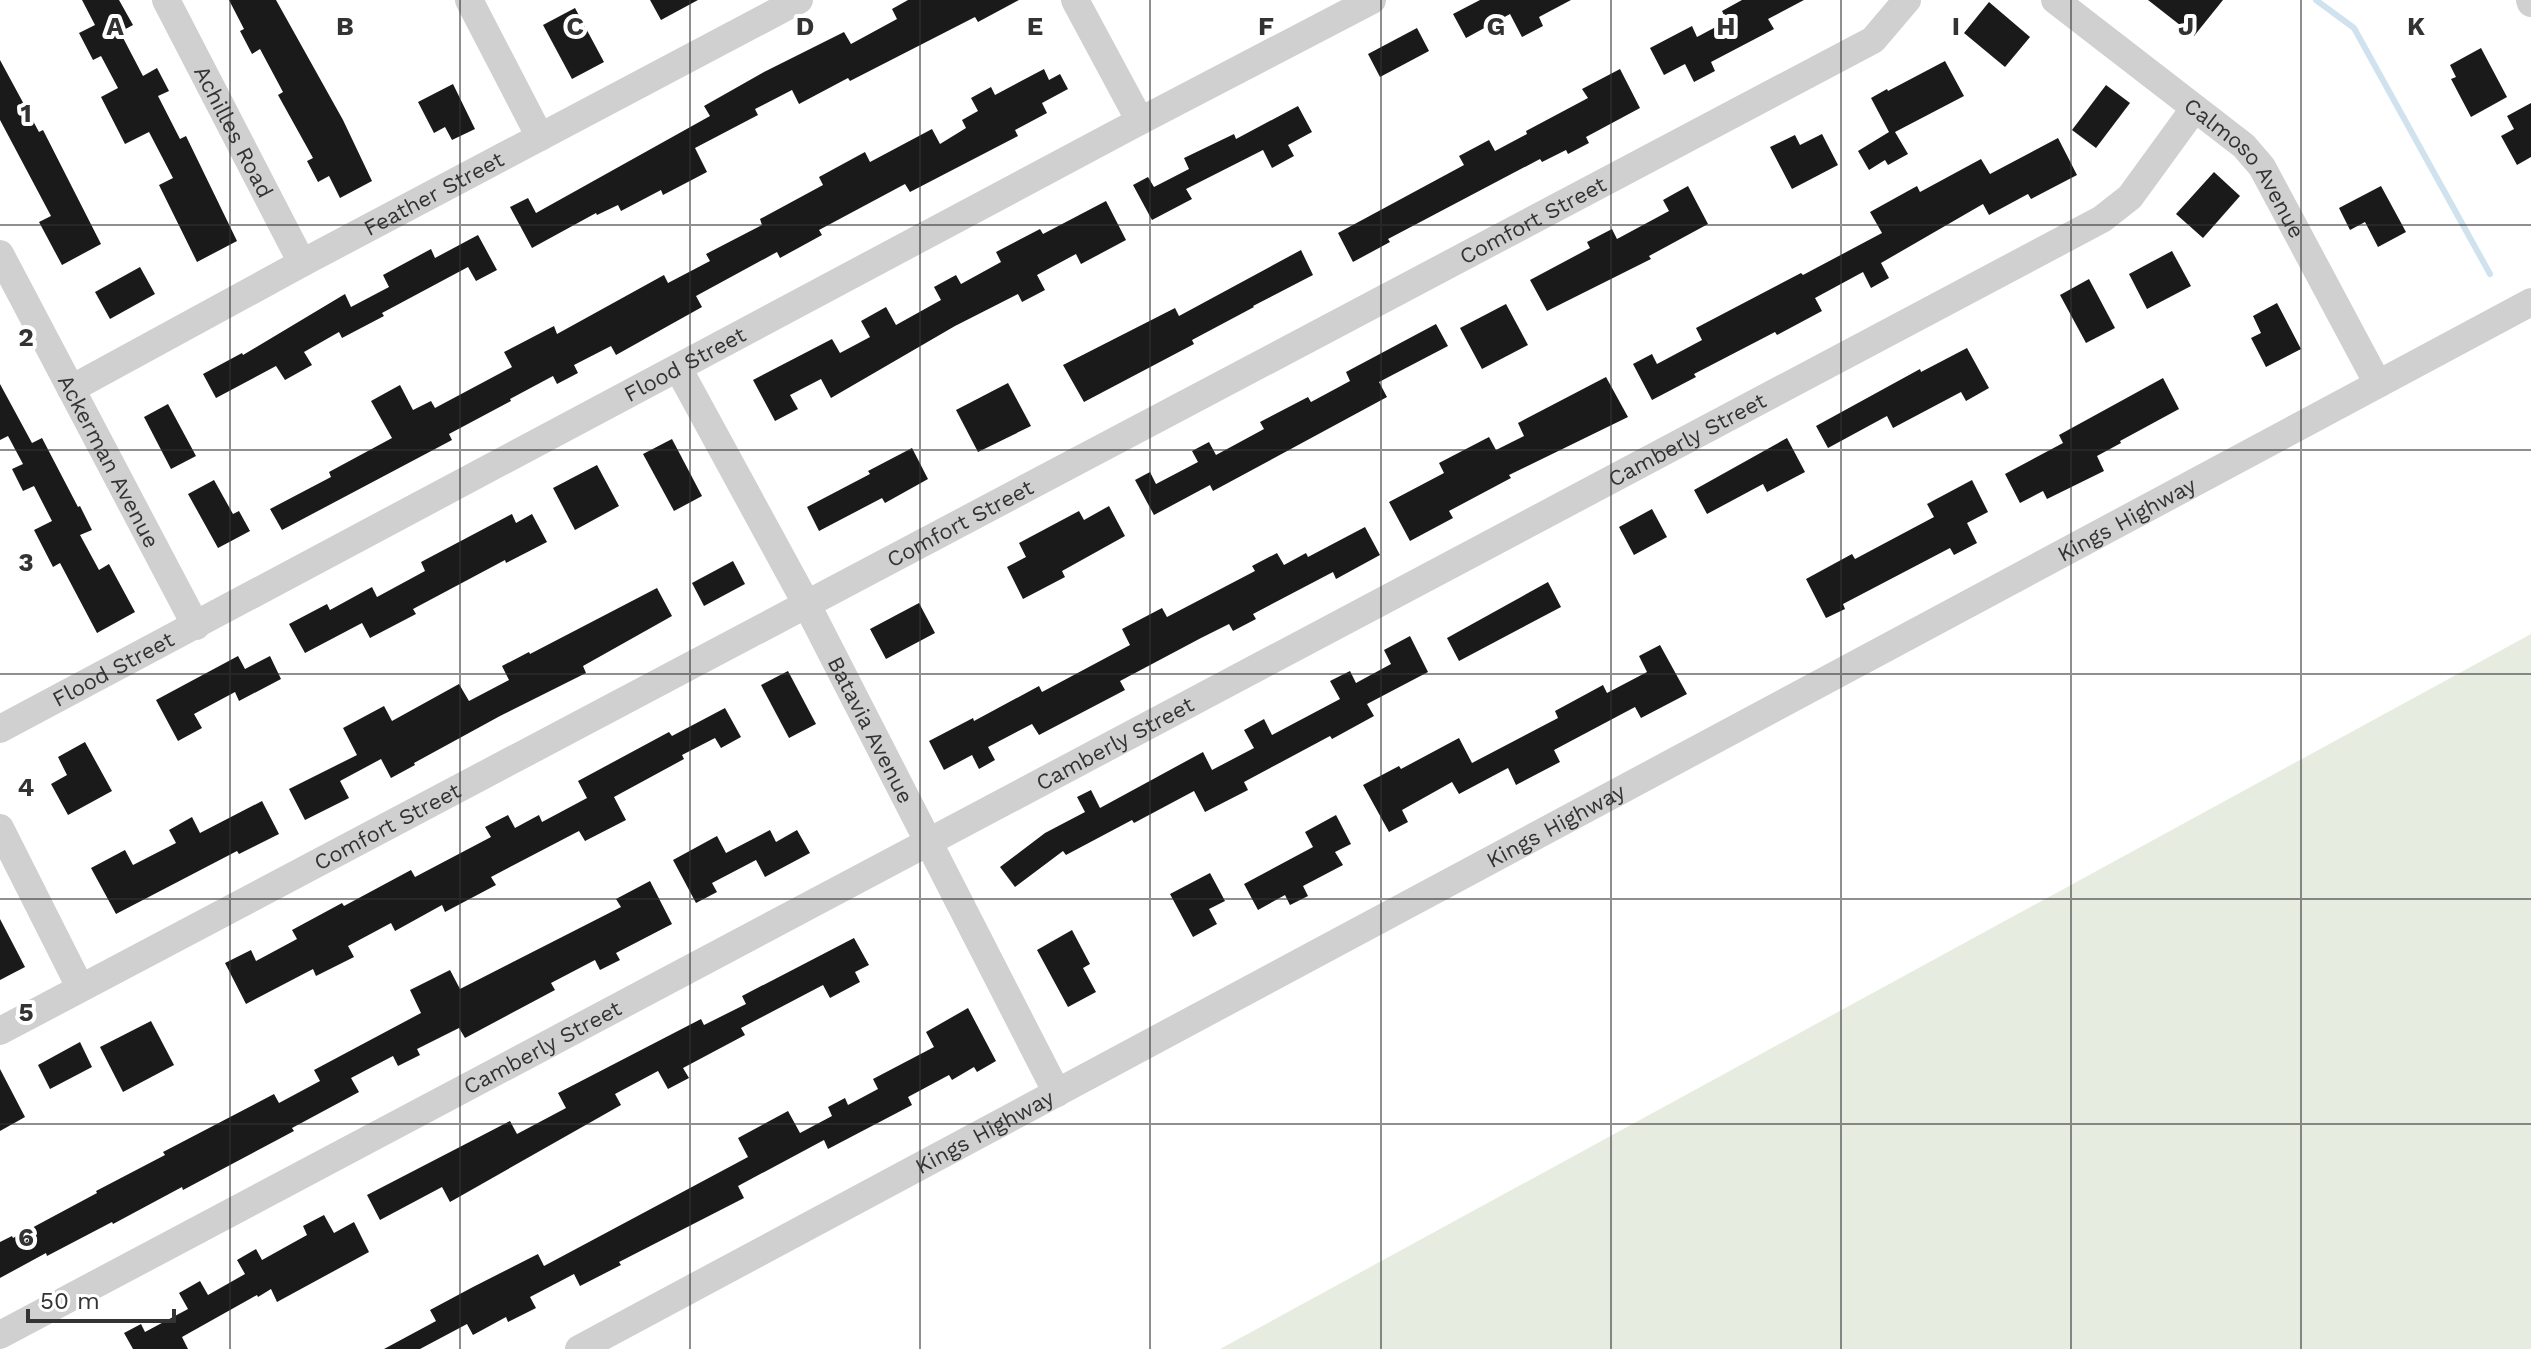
<svg xmlns="http://www.w3.org/2000/svg" width="2531" height="1349" font-family="'Work Sans',sans-serif">
<style>
.green{fill:#e6ecdf}
.lines{fill:none;stroke-linecap:round;stroke-linejoin:round}
.stream{stroke:#cfe2ee;stroke-width:6}
.building{fill:#1a1a1a}
.minor{stroke:#d0d0d0;stroke-width:28}
.grid{fill:none;stroke:#333;stroke-width:2;stroke-opacity:0.55}
.labels{text-anchor:middle;dominant-baseline:central;stroke-width:8;stroke-linejoin:round;paint-order:stroke}
.street-label{font-size:22px;fill:#333;stroke:#fff}
.grid-label{font-size:26px;text-anchor:middle;font-weight:bold;fill:#333;stroke:#fff;stroke-width:8;stroke-linejoin:round;paint-order:stroke}
</style>
<rect width="100%" height="100%" fill="#fff"/>
<path class="green" d="M2531,634v715h-1311z"/>
<g class="lines">
<path class="stream" d="M2316,0l38,28 136,246"/>
</g>
<g class="building">
<path d="M82,0h37l14,25 -13,7 23,44 14,-8 12,23 -11,5 22,43 6,-3 51,105 -40,21 -38,-77 14,-7 -24,-46 -24,12 -24,-47 17,-9 -17,-32 -8,4 -14,-27 16,-8z"/>
<path d="M229,0h47l67,120 29,61 -32,17 -11,-22 -11,6 -11,-21 6,-3 -35,-63 5,-3 -23,-43 -8,5 -12,-23 4,-2z"/>
<path d="M650,0h48l-37,20z"/>
<path d="M908,0h111l-41,22 -3,-5 -125,64 -2,-3 -49,26 -7,-14 -37,19 3,6 -63,33 12,24 -44,23 -2,-5 -40,21 -3,-6 -21,10 -1,-2 -64,35 -22,-41 18,-9 8,15 174,-97 -6,-10 60,-34 80,-40 7,12 46,-25 -5,-10z"/>
<path d="M1480,0h91l-32,17 4,9 -21,11 -12,-23 -44,24 -13,-24z"/>
<path d="M1742,0h62l-36,19 6,10 -63,33 4,9 -21,11 -9,-18 -21,11 -14,-27 42,-22 5,11 30,-16 -5,-10z"/>
<path d="M2148,0h75l-29,36z"/>
<path d="M1989,2l41,35 -25,30 -41,-34z"/>
<path d="M575,8l29,54 -32,17 -29,-54z"/>
<path d="M1417,28l12,23 -49,26 -12,-23z"/>
<path d="M2481,48l26,49 -36,20 -20,-38 5,-2 -6,-12z"/>
<path d="M0,60l39,72 4,-2 58,114 -39,21 -23,-43 12,-6 -51,-96z"/>
<path d="M1945,61l19,35 -69,36 13,22 -20,11 -3,-5 -16,10 -11,-19 31,-19 -18,-34 16,-9 1,2z"/>
<path d="M1044,69l5,11 11,-6 8,15 -26,14 5,10 -32,17 3,6 -108,56 -5,-8 -86,46 3,5 -42,23 -3,-6 -81,44 6,11 -86,48 -5,-9 -37,19 4,8 -21,11 -4,-8 -43,23 1,2 -62,33 3,6 -170,90 -12,-21 61,-32 -2,-5 63,-34 -21,-37 29,-16 13,25 18,-9 4,7 77,-41 -8,-15 50,-26 3,8 107,-59 4,8 42,-22 -4,-7 56,-29 -2,-6 63,-34 -4,-8 46,-25 5,10 62,-33 8,15 26,-16 -4,-8 16,-9 -7,-13 20,-11 4,8z"/>
<path d="M1620,69l20,39 -54,29 3,6 -21,11 -2,-4 -24,12 -2,-3 -152,80 2,3 -37,20 -15,-29 126,-68 -5,-9 30,-16 6,11 32,-17 -1,-3 62,-33 -6,-9z"/>
<path d="M453,84l22,45 -23,11 -7,-13 -11,6 -16,-31z"/>
<path d="M2106,85l24,18 -34,45 -24,-18z"/>
<path d="M2531,103v54l-14,8 -16,-29 13,-7 -7,-13z"/>
<path d="M1298,106l14,26 -24,13 6,11 -22,12 -9,-18 -77,39 6,10 -40,21 -19,-35 15,-8 6,10 35,-18 -5,-11 50,-24 2,5z"/>
<path d="M1822,134l16,31 -46,24 -22,-42 25,-12 5,10z"/>
<path d="M2058,138l19,37 -46,24 -3,-5 -39,21 -6,-11 -102,59 8,15 -18,10 -8,-16 -48,26 7,13 -45,24 -2,-3 -81,42 2,3 -44,23 -19,-36 19,-10 5,10 45,-24 -6,-12 105,-55 2,2 79,-42 -12,-21 47,-26 3,6 61,-33 9,15z"/>
<path d="M2214,172l26,24 -37,42 -27,-24z"/>
<path d="M1688,186l20,38 -59,32 2,3 -104,52 -17,-31 60,-32 -3,-6 25,-13 5,10 52,-28 -6,-11z"/>
<path d="M2381,186l25,46 -28,15 -13,-25 -15,8 -11,-22z"/>
<path d="M1106,201l20,39 -45,24 -5,-10 -39,21 8,15 -23,12 -4,-8 -63,32 -124,72 -10,-19 -31,16 8,14 -23,12 -22,-41 79,-41 8,14 30,-16 -9,-16 25,-14 10,18 45,-25 -7,-13 22,-12 5,9 40,-22 -5,-10 44,-23 3,5z"/>
<path d="M478,235l19,35 -21,11 -8,-14 -86,46 2,3 -42,22 -3,-6 -35,20 8,13 -27,15 -9,-14 -60,32 -13,-24 39,-21 1,2 102,-61 6,13 38,-20 -6,-12 48,-26 4,9z"/>
<path d="M1301,250l12,25 -60,31 1,1 -62,33 2,4 -110,58 -21,-37 112,-57 4,8z"/>
<path d="M2172,251l19,35 -44,23 -18,-35z"/>
<path d="M140,267l15,27 -45,25 -15,-27z"/>
<path d="M2089,279l26,49 -29,15 -26,-48z"/>
<path d="M2277,303l24,46 -35,18 -15,-29 10,-5 -8,-17z"/>
<path d="M1506,304l22,41 -46,24 -22,-41z"/>
<path d="M1436,324l12,22 -69,36 8,15 -174,94 -3,-6 -56,30 -19,-35 15,-8 6,12 42,-22 -6,-11 17,-9 7,13 48,-26 -4,-7 48,-25 3,5 39,-21 -4,-9z"/>
<path d="M1967,348l22,40 -23,13 -5,-9 -68,36 -6,-12 -59,32 -12,-22 104,-57 1,3z"/>
<path d="M1606,377l22,40 -119,58 2,3 -62,33 4,7 -43,23 -21,-39 55,-29 -5,-10 50,-26 7,13 28,-14 -6,-13z"/>
<path d="M2163,378l16,31 -59,32 1,2 -24,13 7,15 -57,28 -4,-8 -23,12 -15,-29 58,-31 -4,-8z"/>
<path d="M1008,383l23,43 -53,26 -22,-42z"/>
<path d="M0,384l32,59 10,-5 36,69 2,-1 12,24 -12,5 19,35 10,-6 26,48 -38,21 -37,-70 -7,4 -19,-37 18,-9 -18,-35 -11,5 -11,-22 11,-5 -15,-28 -8,4z"/>
<path d="M168,404l28,52 -25,13 -27,-52z"/>
<path d="M1787,438l18,34 -38,20 -4,-8 -56,30 -13,-24z"/>
<path d="M672,439l30,57 -28,15 -31,-57z"/>
<path d="M912,448l16,31 -43,24 -3,-5 -63,33 -12,-24 63,-33 -2,-3z"/>
<path d="M597,465l22,41 -44,24 -22,-42z"/>
<path d="M214,480l19,34 6,-3 11,20 -32,17 -30,-54z"/>
<path d="M1972,480l16,32 -21,11 10,20 -23,12 -4,-7 -107,56 2,5 -19,9 -20,-39 46,-25 3,5 79,-42 -7,-13z"/>
<path d="M1109,506l16,30 -63,35 3,6 -42,22 -16,-32 19,-10 -7,-14 60,-32 5,9z"/>
<path d="M1652,509l15,28 -33,18 -15,-28z"/>
<path d="M512,514l4,9 16,-9 15,28 -41,21 -1,-3 -92,49 3,5 -46,24 -8,-15 -57,30 -16,-29 38,-20 3,6 42,-23 5,10 48,-26 -4,-9z"/>
<path d="M1365,527l15,28 -44,24 -3,-7 -80,42 3,5 -23,12 -4,-7 -28,14 -81,43 5,9 -86,45 -7,-11 -44,23 7,13 -16,9 -7,-14 -28,15 -15,-29 44,-23 1,3 65,-35 3,6 88,-47 -8,-16 40,-21 5,9 88,-46 -3,-5 25,-13 7,12 22,-12 2,4z"/>
<path d="M733,561l12,23 -41,22 -12,-23z"/>
<path d="M1548,582l13,25 -102,54 -12,-23z"/>
<path d="M657,588l15,28 -89,50 3,7 -86,43 -86,47 1,2 -24,13 -10,-19 -41,22 9,17 -44,22 -16,-31 68,-34 -14,-27 41,-22 8,15 67,-37 10,17 40,-21 -7,-14 27,-14 1,2z"/>
<path d="M919,603l16,30 -49,26 -16,-30z"/>
<path d="M1410,636l18,36 -61,32 7,12 -42,23 -2,-3 -86,46 4,8 -43,22 -11,-21 -60,32 -2,-3 -66,35 -3,-4 -48,36 -15,-20 45,-34 40,-21 -8,-15 14,-7 9,18 103,-56 9,18 42,-22 -10,-18 20,-11 8,16 68,-36 -10,-18 20,-10 6,12 35,-19 -7,-14z"/>
<path d="M1660,645l27,49 -46,24 -6,-11 -81,43 6,12 -44,23 -8,-17 -49,26 -7,-12 -50,28 6,12 -19,10 -26,-47 36,-19 2,3 58,-31 13,25 86,-45 -3,-7 48,-26 4,8 40,-21 -8,-16z"/>
<path d="M238,656l7,13 25,-13 11,23 -42,22 -4,-9 -41,22 8,14 -24,13 -22,-41z"/>
<path d="M788,671l28,53 -27,14 -28,-53z"/>
<path d="M725,708l16,29 -20,11 -6,-10 -33,17 2,4 -70,38 12,23 -41,21 -6,-10 -88,46 5,8 -51,27 -3,-7 -47,26 -4,-8 -43,23 6,11 -38,19 -3,-7 -67,35 -21,-41 26,-13 5,11 41,-22 -5,-9 50,-27 2,3 67,-36 4,7 76,-40 -6,-10 23,-12 7,13 24,-13 3,7 45,-24 -9,-17 91,-49 3,4z"/>
<path d="M85,742l27,49 -44,24 -17,-31 16,-9 -9,-18z"/>
<path d="M262,801l17,33 -40,20 -2,-3 -121,63 -25,-46 34,-18 8,15 43,-22 -7,-13 23,-13 8,16z"/>
<path d="M1336,815l15,29 -16,8 8,13 -40,21 5,10 -18,9 -5,-10 -27,15 -14,-26 69,-37 -8,-15z"/>
<path d="M770,830l6,12 21,-12 13,23 -45,24 -9,-17 -44,23 5,9 -21,11 -23,-43 44,-24 9,17z"/>
<path d="M1210,873l15,28 -16,8 8,15 -24,13 -23,-43z"/>
<path d="M650,881l22,43 -56,29 4,7 -20,10 -5,-10 -44,23 4,7 -90,48 -6,-10 -42,21 3,6 -22,11 -5,-10 -42,22 8,14 -67,36 2,3 -111,59 -1,-3 -69,37 -1,-2 -65,34 -1,-3 -46,25v-36l12,-6 1,2 84,-45 -1,-2 69,-36 -2,-3 111,-58 5,9 41,-22 -6,-11 107,-57 -11,-23 40,-20 10,19 161,-82 -5,-8z"/>
<path d="M0,919l25,48 -25,13z"/>
<path d="M1072,930l18,34 -7,4 13,24 -28,15 -31,-57z"/>
<path d="M854,938l15,27 -14,7 5,10 -30,16 -7,-13 -82,43 4,7 -62,33 6,10 -21,11 -10,-18 -43,23 6,11 -171,97 -8,-15 -62,33 -13,-25 143,-74 7,13 49,-26 -8,-15 143,-74 3,6 42,-21 -4,-8z"/>
<path d="M968,1008l28,53 -19,11 -3,-5 -22,13 -3,-5 -41,22 4,8 -84,44 -4,-9 -86,46 6,12 -125,64 2,3 -41,21 -6,-12 -44,23 6,11 -28,14 -2,-5 -33,18 -6,-11 -47,25h-36l52,-28 -6,-11 43,-23 65,-33 6,12 204,-109 -10,-19 50,-27 12,22 32,-17 -4,-9 17,-9 3,7 30,-16 -5,-10 61,-32 -8,-15z"/>
<path d="M151,1021l23,44 -51,27 -23,-45z"/>
<path d="M80,1042l12,25 -42,22 -12,-24z"/>
<path d="M0,1069l25,48 -25,14z"/>
<path d="M324,1215l10,18 20,-11 15,30 -92,50 -6,-13 -13,8 -1,-2 -75,42 6,12h-55l-9,-16 17,-9 4,8 43,-23 -9,-16 21,-12 8,14 37,-21 -8,-14 19,-11 6,11 45,-25 -4,-9z"/>
</g>
<g class="lines">
<g class="minor">
<path id="s1" d="M166,0l136,263"/>
<path d="M469,0l71,137"/>
<path d="M1075,0l65,121"/>
<path id="s2" d="M2055,0l189,146 18,21 116,217"/>
<path d="M2530,0l1,3"/>
<path id="s3" d="M0,254l196,372"/>
<path id="s4" d="M678,368l128,235 251,490"/>
<path id="s5" d="M71,389l231,-126 497,-263"/>
<path id="s6" d="M0,729l1140,-608 232,-121"/>
<path d="M0,828l80,159"/>
<path id="s7" d="M0,1031l1873,-991 34,-40"/>
<path id="s8" d="M0,1335l2102,-1116 28,-22 64,-88"/>
<path id="s9" d="M579,1349l1952,-1047"/>
</g>
</g>
<path class="grid" d="M230,0v1349M460,0v1349M690,0v1349M920,0v1349M1150,0v1349M1381,0v1349M1611,0v1349M1841,0v1349M2071,0v1349M2301,0v1349M0,225h2531M0,450h2531M0,674h2531M0,899h2531M0,1124h2531"/>
<g class="labels">
<g class="street-label">
<text stroke="none"><textPath href="#s1" startOffset="148">Achilles Road</textPath></text>
<text stroke="none"><textPath href="#s2" startOffset="256">Calmoso Avenue</textPath></text>
<text stroke="none"><textPath href="#s5" startOffset="412">Feather Street</textPath></text>
<text stroke="none"><textPath href="#s7" startOffset="1734">Comfort Street</textPath></text>
<text stroke="none"><textPath href="#s6" startOffset="776">Flood Street</textPath></text>
<text stroke="none"><textPath href="#s8" startOffset="1910">Camberly Street</textPath></text>
<text stroke="none"><textPath href="#s3" startOffset="234">Ackerman Avenue</textPath></text>
<text stroke="none"><textPath href="#s9" startOffset="1756">Kings Highway</textPath></text>
<text stroke="none"><textPath href="#s7" startOffset="1086">Comfort Street</textPath></text>
<text stroke="none"><textPath href="#s6" startOffset="128">Flood Street</textPath></text>
<text stroke="none"><textPath href="#s4" startOffset="410">Batavia Avenue</textPath></text>
<text stroke="none"><textPath href="#s8" startOffset="1262">Camberly Street</textPath></text>
<text stroke="none"><textPath href="#s7" startOffset="438">Comfort Street</textPath></text>
<text stroke="none"><textPath href="#s9" startOffset="1108">Kings Highway</textPath></text>
<text stroke="none"><textPath href="#s8" startOffset="614">Camberly Street</textPath></text>
<text stroke="none"><textPath href="#s9" startOffset="460">Kings Highway</textPath></text>
</g>
</g>
<g class="grid-label">
<text x="115" y="35">A</text>
<text x="345" y="35">B</text>
<text x="575" y="35">C</text>
<text x="805" y="35">D</text>
<text x="1035" y="35">E</text>
<text x="1266" y="35">F</text>
<text x="1496" y="35">G</text>
<text x="1726" y="35">H</text>
<text x="1956" y="35">I</text>
<text x="2186" y="35">J</text>
<text x="2416" y="35">K</text>
<text x="26" y="122">1</text>
<text x="26" y="346">2</text>
<text x="26" y="571">3</text>
<text x="26" y="796">4</text>
<text x="26" y="1021">5</text>
<text x="26" y="1246">6</text>
</g>
<path d="M28 1309v12h146v-12" fill="none" stroke="#333333" stroke-width="4"/>
<text x="40" y="1309" font-size="24" fill="#333333" stroke="#ffffff" stroke-width="6" paint-order="stroke">50 m</text>
</svg>
